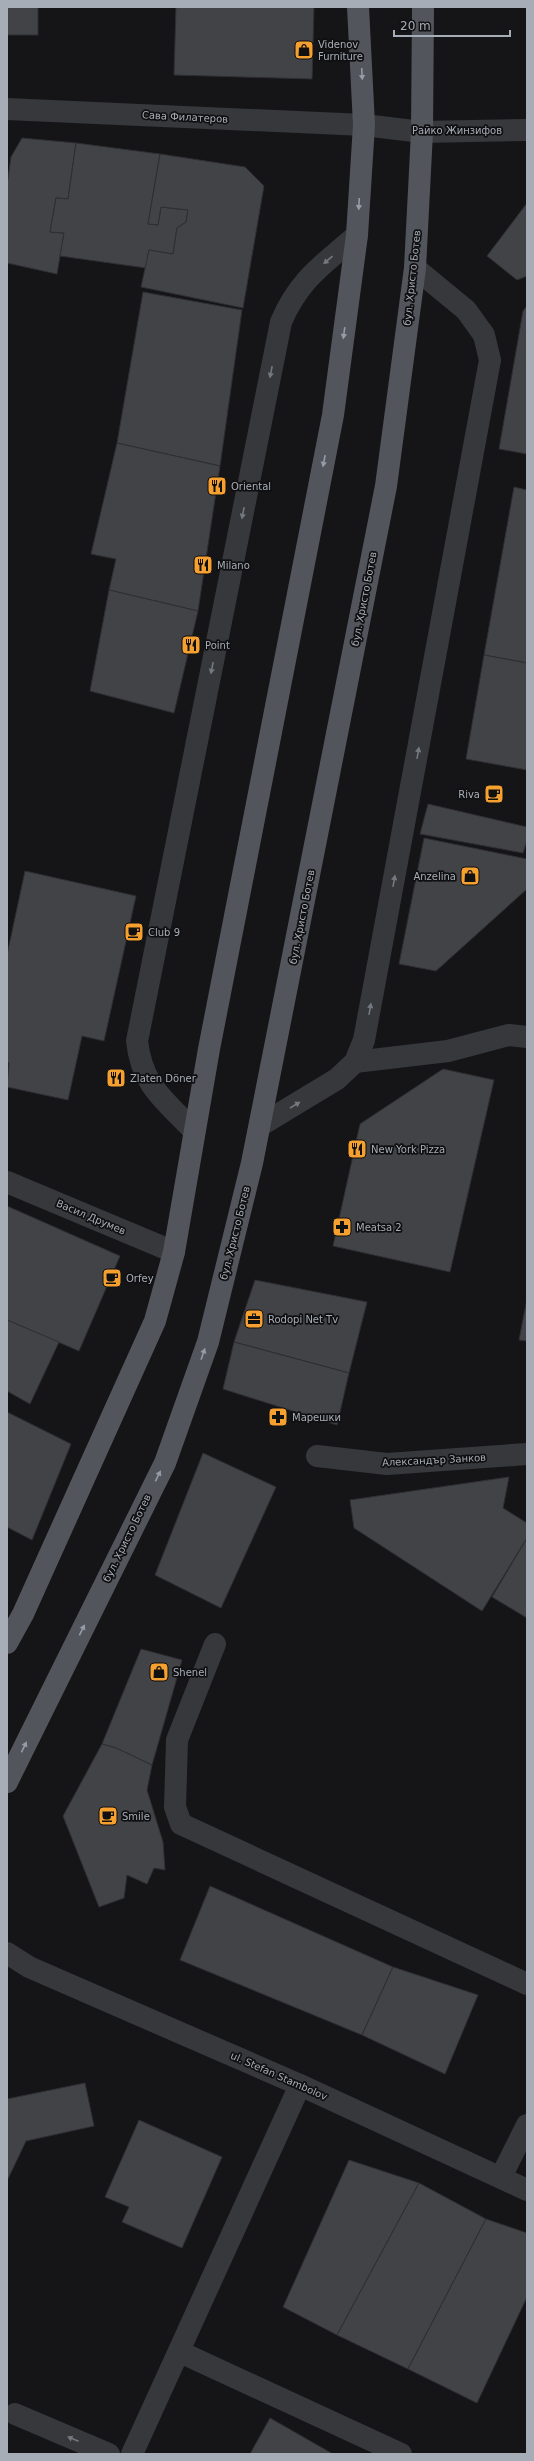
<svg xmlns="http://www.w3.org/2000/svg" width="534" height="2461" font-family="'DejaVu Sans',sans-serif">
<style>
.building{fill:#414347;stroke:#2f2f33}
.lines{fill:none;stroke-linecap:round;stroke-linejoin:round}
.minor{stroke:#36383c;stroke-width:22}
.major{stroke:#52555b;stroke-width:22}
.oneway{fill:#969ba5}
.oneway2{fill:#747880}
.labels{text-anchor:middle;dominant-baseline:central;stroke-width:3.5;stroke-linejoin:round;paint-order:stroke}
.poi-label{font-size:10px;fill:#a7adb7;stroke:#101012;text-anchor:start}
.street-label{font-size:10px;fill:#a7adb7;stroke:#101012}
</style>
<rect width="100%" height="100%" fill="#151517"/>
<g class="building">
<rect x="7" y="7" width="31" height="28"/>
<path d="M176,7h138l-2,72 -138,-4z"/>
<path d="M22,138l54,5 -8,56 -12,-1 -6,34 14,1 -7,41 -50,-11v-78l4,-28z"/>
<path d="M76,143l84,11 -12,70 10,1 3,-18 27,3 -2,12 -9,6 -4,26 -24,-4 -3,18 -86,-12 4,-23 -14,-1 6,-34 12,1z"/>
<path d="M160,154l85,13 19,19 -21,122 -102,-21 8,-37 24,4 4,-26 9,-6 2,-12 -27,-3 -3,18 -10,-1z"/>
<path d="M527,203v73l-10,4 -30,-24z"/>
<path d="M143,292l99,18 -22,156 -103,-23z"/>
<path d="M527,306v148l-28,-5 24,-138z"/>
<path d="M117,443l103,23 -22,145 -89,-21 7,-31 -25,-5z"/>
<path d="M514,487l13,3v173l-43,-8z"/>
<path d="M109,590l89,21 -24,102 -84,-22z"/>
<path d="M484,655l43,8v107l-61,-11z"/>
<path d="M428,804l99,23v13l-4,13 -103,-19z"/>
<path d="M424,838l103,21v30l-91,82 -37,-7z"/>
<path d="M25,871l111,25 -32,145 -22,-5 -14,64 -61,-13 2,-24 -2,-1v-107z"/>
<path d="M443,1069l51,11 -44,192 -117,-26 27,-122z"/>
<path d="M7,1206l113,50 -41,95 -72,-31z"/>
<path d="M255,1280l112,22 -18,71 -115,-31z"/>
<path d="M527,1299v42l-8,-1z"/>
<path d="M7,1320l52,22 -29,62 -23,-13z"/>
<path d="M234,1342l115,31 -12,52 -114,-36z"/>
<path d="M7,1412l64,32 -39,96 -25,-13z"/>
<path d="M203,1453l73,34 -55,121 -66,-33z"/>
<path d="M509,1477l-6,31 24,15v15l-45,73 -128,-83 -4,-28z"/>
<path d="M527,1538v80l-35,-21z"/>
<path d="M141,1649l41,11 -30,105 -36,-17 -14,-4z"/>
<path d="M102,1744l14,4 36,17 -5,25 16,52 2,28 -11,-2 -7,16 -20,-9 -3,23 -25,9 -36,-91z"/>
<path d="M210,1886l183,81 -31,68 -182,-75z"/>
<path d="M393,1967l85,28 -33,79 -83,-39z"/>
<path d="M85,2083l9,43 -68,15 -19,40v-82z"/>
<path d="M139,2120l83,37 -40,91 -60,-26 7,-15 -24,-10z"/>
<path d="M349,2160l70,23 -82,152 -54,-28z"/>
<path d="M419,2183l67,36 -78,150 -71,-34z"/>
<path d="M486,2219l41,14v64l-50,106 -69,-34z"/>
<path d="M270,2418l63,36h-83z"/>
</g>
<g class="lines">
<g class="minor">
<path d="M7,109l357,16 58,7 105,-2"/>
<path d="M355,1062l93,-11 61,-16 18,2"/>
<path d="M261,1125l76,-46 18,-17 9,-22 126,-680 -6,-25 -18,-25 -51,-42"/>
<path d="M193,1130c-29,-31 -51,-44 -56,-89l144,-719c18,-43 43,-58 76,-87"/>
<path d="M7,1182l167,70"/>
<path d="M317,1456l70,8 140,-10"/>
<path d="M215,1644l-38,96 -2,67 6,17 346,160"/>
<path d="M7,1953l22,14 271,118 227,105"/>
<path d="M501,2177l26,-52"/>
<path d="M180,2352l221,102"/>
<path d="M15,2414l94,40"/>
<path d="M132,2454l168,-369"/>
</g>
<g class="major">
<path d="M7,1643l16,-29 132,-293 19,-69 35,-203 124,-634 24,-180 7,-110 -6,-118"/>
<path d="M7,1782l158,-319 43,-121 44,-179 134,-677 29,-218 7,-136 1,-125"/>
</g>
</g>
<defs><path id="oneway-solid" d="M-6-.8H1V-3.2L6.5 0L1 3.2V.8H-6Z"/></defs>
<g class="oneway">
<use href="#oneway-solid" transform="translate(362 74) rotate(87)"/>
<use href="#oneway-solid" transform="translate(359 204) rotate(93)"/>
<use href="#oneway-solid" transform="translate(344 333) rotate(98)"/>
<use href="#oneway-solid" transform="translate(324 461) rotate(101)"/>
<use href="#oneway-solid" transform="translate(203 1354) rotate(-71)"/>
<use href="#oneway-solid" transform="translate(158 1476) rotate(-64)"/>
<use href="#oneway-solid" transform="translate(82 1630) rotate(-64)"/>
<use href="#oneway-solid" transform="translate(24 1747) rotate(-64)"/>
</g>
<g class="oneway2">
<use href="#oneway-solid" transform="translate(328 260) rotate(139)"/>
<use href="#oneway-solid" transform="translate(271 372) rotate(101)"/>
<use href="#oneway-solid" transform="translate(243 513) rotate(101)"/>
<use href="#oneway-solid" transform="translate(212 668) rotate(101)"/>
<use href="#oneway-solid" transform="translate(418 753) rotate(-80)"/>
<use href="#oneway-solid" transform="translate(394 881) rotate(-80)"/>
<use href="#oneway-solid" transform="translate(370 1009) rotate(-80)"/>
<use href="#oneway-solid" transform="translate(295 1105) rotate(-31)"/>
<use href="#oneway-solid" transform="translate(73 2439) rotate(-157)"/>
</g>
<defs>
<symbol id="shop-square" viewBox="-11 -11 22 22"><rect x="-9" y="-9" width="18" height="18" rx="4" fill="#f5a02f" stroke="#101012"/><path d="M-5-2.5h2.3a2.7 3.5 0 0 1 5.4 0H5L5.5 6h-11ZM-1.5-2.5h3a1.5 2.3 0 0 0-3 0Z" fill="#111"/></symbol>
<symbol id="restaurant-square" viewBox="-11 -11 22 22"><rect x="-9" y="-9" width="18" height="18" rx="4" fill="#f5a02f" stroke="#101012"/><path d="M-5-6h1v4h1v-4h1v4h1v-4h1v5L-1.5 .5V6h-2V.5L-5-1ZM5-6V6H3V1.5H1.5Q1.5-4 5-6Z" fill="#111"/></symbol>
<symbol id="cafe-square" viewBox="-11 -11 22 22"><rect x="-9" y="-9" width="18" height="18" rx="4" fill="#f5a02f" stroke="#101012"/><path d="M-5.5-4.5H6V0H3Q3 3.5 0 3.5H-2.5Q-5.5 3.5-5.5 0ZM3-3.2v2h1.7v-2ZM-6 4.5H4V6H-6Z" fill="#111"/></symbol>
<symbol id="pharmacy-square" viewBox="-11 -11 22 22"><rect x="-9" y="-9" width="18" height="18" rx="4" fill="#f5a02f" stroke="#101012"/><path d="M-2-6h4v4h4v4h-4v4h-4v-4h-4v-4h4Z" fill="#111"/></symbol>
<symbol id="office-square" viewBox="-11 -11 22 22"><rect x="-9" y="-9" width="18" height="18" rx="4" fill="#f5a02f" stroke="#101012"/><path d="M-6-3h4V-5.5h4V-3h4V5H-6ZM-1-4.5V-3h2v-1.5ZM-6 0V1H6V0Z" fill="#111"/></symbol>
</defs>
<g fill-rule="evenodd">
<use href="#shop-square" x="293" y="39" width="22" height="22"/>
<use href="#restaurant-square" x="206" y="475" width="22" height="22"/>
<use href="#restaurant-square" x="192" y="554" width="22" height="22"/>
<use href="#restaurant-square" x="180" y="634" width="22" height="22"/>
<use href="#cafe-square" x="483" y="783" width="22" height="22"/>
<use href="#shop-square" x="459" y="865" width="22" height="22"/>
<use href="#cafe-square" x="123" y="921" width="22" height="22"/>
<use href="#restaurant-square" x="105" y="1067" width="22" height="22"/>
<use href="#restaurant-square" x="346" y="1138" width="22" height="22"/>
<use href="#pharmacy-square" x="331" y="1216" width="22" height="22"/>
<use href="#cafe-square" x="101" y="1267" width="22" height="22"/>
<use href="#office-square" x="243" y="1308" width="22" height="22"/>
<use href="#pharmacy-square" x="267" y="1406" width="22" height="22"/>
<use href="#shop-square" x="148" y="1661" width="22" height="22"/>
<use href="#cafe-square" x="97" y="1805" width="22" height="22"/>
</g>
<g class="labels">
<g class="poi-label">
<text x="318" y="44">Videnov<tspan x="318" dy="12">Furniture</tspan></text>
<text x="231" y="486">Oriental</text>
<text x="217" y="565">Milano</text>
<text x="205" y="645">Point</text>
<text x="480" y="794" text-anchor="end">Riva</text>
<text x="456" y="876" text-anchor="end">Anzelina</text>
<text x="148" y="932">Club 9</text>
<text x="130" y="1078">Zlaten Döner</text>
<text x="371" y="1149">New York Pizza</text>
<text x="356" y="1227">Meatsa 2</text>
<text x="126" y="1278">Orfey</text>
<text x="268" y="1319">Rodopi Net Tv</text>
<text x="292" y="1417">Марешки</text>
<text x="173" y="1672">Shenel</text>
<text x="122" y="1816">Smile</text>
</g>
<g class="street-label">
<text transform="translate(185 117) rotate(3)">Сава Филатеров</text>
<text x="457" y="130">Райко Жинзифов</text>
<text transform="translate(412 278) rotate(-84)">бул. Христо Ботев</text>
<text transform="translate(364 599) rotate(-79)">бул. Христо Ботев</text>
<text transform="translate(302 917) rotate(-79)">бул. Христо Ботев</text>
<text transform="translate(91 1217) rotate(23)">Васил Друмев</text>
<text transform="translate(235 1233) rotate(-76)">бул. Христо Ботев</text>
<text transform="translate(434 1460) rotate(-3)">Александър Занков</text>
<text transform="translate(127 1538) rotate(-64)">бул. Христо Ботев</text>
<text transform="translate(279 2076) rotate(24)">ul. Stefan Stambolov</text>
</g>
</g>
<rect width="534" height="2461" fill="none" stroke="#a7adb7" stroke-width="16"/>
<path d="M394 30v6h116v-6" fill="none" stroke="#a7adb7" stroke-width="2"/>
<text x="400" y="30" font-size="12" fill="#a7adb7" stroke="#101012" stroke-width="3" paint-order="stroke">20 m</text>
</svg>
